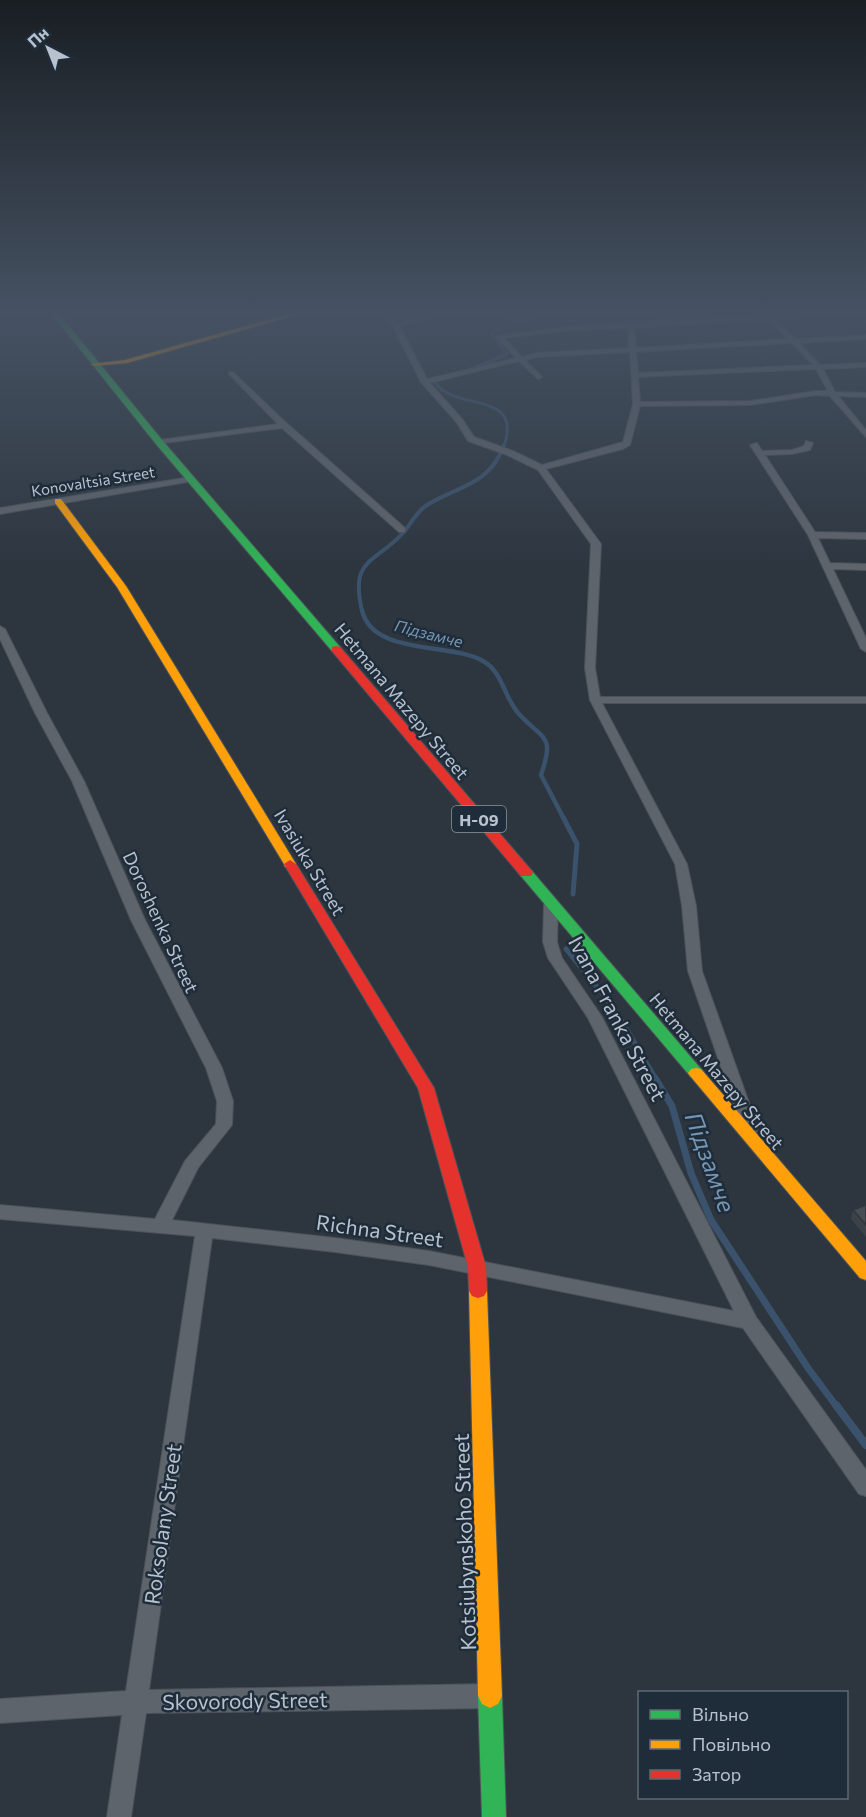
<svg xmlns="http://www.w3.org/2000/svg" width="866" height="1817" font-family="Commissioner,sans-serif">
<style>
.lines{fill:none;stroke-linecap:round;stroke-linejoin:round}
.stream-far5{stroke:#3a526b;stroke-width:3}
.stream-far4{stroke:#3a526b;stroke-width:4}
.stream-far3{stroke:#3a526b;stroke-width:4.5}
.stream-far2{stroke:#3a526b;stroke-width:5}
.stream-far1{stroke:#3a526b;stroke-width:7}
.stream{stroke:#3a526b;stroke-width:8}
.street-casing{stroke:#4c5259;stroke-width:2}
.fast-casing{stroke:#4c5259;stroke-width:2}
.slow-casing{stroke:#4c5259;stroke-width:2}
.jam-casing{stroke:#4c5259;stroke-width:2}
.street{fill:#5e646c;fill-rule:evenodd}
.fast{fill:#30b455;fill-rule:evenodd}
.slow{fill:#ff9f0a;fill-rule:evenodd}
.jam{fill:#e5322d;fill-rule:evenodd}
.wall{fill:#3c4248}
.building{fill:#464d54;stroke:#31363b;stroke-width:1.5}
.labels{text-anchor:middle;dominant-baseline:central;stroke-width:5;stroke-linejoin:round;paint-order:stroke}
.far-street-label{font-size:15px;fill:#b8c2ce;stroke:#1f2d3b}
.far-water-label{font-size:16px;font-style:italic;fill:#7796b3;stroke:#1f2d3b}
.shield{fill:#1f2d3b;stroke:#8a95a2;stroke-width:1.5}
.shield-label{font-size:16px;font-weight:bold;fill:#b8c2ce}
.street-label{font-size:18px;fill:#b8c2ce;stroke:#1f2d3b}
.near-street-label{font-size:21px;fill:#b8c2ce;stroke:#1f2d3b}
.near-water-label{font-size:24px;font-style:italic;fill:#7796b3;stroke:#1f2d3b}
</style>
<rect width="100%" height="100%" fill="#2d363f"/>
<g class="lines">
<g class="stream-far5">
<path d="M471,369l36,-15 -15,-19 2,-4 44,-17"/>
<path d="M433,378c3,6 6,11 12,14 25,15 76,5 59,54"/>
</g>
<path class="stream-far4" d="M362,611c-12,-53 11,-46 41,-78 8,-9 13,-21 24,-28 31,-19 63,-20 77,-60"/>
<path class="stream-far3" d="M362,610c10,46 89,32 121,51 20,11 21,37 36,53 25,27 36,20 22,61l23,44"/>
<g class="stream-far2">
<path d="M563,817l14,27 -4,50"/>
<path d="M566,949l48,59 42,71"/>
</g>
<path class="stream-far1" d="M655,1078l17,28 19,67 20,47 97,148 29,39"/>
<path class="stream" d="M836,1405l30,40"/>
<defs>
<g id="street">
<path d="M382,314h7l8,10 29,-10h11l-37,13 27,52 89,-21 -19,-20v-2l75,-10 191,-12h63l-52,5 22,20 70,-4v4l-67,4 21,22 46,-2v4l-43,2 12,23 31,1v4l-28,-1 28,34v7l-36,-41 -14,-1 -66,10 -110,1 -10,39 -7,4 -77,20 55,75 -6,124 5,29h266v6h-264l85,161 9,42 6,65 56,157 -2,4 -6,2 -6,-2 -2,-4 -54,-157 -6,-65 -7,-42 -85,-164 -5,-32 6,-124 -53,-74 -31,-15 -39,-14 -11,-18 -36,-41 -28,-55zM767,319l21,20 -152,9 -2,-20zM628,328l1,20 -92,5 -15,4 -18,-19 68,-8zM792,343l21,22 -175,8 -2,-21zM630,352l3,52 -10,38 -81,23 -29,-14 -39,-14 -11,-17 -33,-37 89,-22 19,18 4,-2 -17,-17 12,-3zM816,369l12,22h-12l-66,10 -110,1 -2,-25z"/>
<path d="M229,372h4l48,46 124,110v4h-6l-117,-104 -126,16 -1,-2 4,-2 119,-16 -49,-50z"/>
<path d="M806,441l7,2 -3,7 -18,4 -27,1 50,77 51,1v6l-48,-1 12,25 36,1v6l-33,-1 33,69v14l-5,-3 -53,-114 -58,-90 7,-2 5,8 30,-1 12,-4z"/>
<path d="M190,477h3v4l-193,33v-6z"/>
<path d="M0,626l5,3 42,84 37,68 61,139 77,148 11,33 -1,24 -34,43 -26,52 163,18 94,13 305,60 -146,-293 -40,-60 -5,-16 1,-38 2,-3h10l2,3 -1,38 5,16 40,59 154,300 110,153v26l-7,-2 -116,-166 -314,-63 -94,-13 -123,-14 -63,452 341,-6 8,4 4,8 -4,8 -8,4 -344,5 -15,104h-24l15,-102 -122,8v-24l126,-8 69,-455 -195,-17v-14l155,14 30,-58 31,-37 1,-23 -11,-33 -75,-148 -59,-139 -37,-68 -35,-74z"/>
</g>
<g id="fast">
<path d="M52,314h7l103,126 178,207v4h-8l-176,-207z"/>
<path d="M526,869l5,1 170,199 3,4 -3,4h-10l-170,-201 -2,-3z"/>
<path d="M490,1684l8,4 4,8 4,121h-24l-4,-121 4,-8z"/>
</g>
<g id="slow">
<path d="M289,314h11l-173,49 -33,3 -3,-2 34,-4z"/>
<path d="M55,499h6l65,87 170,278 -1,3h-10l-1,-3 -167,-277 -62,-84z"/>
<path d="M696,1068l5,1 165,192v19l-6,-2 -169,-201 -3,-4 3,-4z"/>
<path d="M478,1284l6,2 3,5 15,405 -4,8 -8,4 -8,-4 -4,-8 -9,-405 3,-5z"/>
</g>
<g id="jam">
<path d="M336,646l4,1 191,223 2,3 -2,3h-10l-189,-225v-4z"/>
<path d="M290,860l6,4 138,224 52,179 1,24 -3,5 -6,2 -6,-2 -3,-5 -1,-24 -50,-179 -134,-224z"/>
</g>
</defs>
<use href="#street" class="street-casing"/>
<use href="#fast" class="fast-casing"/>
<use href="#slow" class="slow-casing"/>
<use href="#jam" class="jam-casing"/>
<use href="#street" class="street"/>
<use href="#fast" class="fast"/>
<use href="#slow" class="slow"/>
<use href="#jam" class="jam"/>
</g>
<path class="wall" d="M866,1205v32l-15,-18 2,-9z"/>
<path class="building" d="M866,1205v20l-13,-15z"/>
<linearGradient id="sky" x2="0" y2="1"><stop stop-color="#191e23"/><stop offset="0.55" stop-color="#465263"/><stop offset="1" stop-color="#465263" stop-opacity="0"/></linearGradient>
<rect width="866" height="569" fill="url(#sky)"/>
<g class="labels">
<g class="far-street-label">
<text transform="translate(93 481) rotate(-9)">Konovaltsia Street</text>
</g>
<g class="far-water-label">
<text transform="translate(429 633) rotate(14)">Підзамче</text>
</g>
<rect class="shield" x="452" y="806" width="54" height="26" rx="4.5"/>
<g class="shield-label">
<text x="479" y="819">Н-09</text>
</g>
<g class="street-label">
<text transform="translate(402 701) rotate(50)">Hetmana Mazepy Street</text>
<text transform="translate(310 862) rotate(59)">Ivasiuka Street</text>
<text transform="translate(161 922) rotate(65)">Doroshenka Street</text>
<text transform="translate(717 1071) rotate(50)">Hetmana Mazepy Street</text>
</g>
<g class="near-street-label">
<text transform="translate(618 1018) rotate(62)">Ivana Franka Street</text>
<text transform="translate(380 1230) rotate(8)">Richna Street</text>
<text transform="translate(162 1524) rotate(-82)">Roksolany Street</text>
<text transform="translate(464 1542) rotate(-92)">Kotsiubynskoho Street</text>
<text transform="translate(245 1700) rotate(-1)">Skovorody Street</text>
</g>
<g class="near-water-label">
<text transform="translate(711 1162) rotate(70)">Підзамче</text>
</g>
</g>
<rect x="638" y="1691" width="210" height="108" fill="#1f2d3b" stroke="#5c6976" stroke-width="1.5"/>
<rect x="650" y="1710" width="30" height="9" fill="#30b455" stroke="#5c6976" stroke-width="1.5"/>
<text x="692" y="1721" font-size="18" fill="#b8c2ce">Вільно</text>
<rect x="650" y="1740" width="30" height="9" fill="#ff9f0a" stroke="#5c6976" stroke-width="1.5"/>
<text x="692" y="1751" font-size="18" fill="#b8c2ce">Повільно</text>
<rect x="650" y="1770" width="30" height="9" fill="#e5322d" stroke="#5c6976" stroke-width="1.5"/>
<text x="692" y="1781" font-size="18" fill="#b8c2ce">Затор</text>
<g transform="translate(48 48) rotate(318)" stroke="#1f2d3b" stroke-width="4.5" paint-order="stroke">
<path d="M0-4.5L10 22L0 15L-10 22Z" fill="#b8c2ce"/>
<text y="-9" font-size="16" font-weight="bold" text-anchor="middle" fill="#b8c2ce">Пн</text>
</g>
</svg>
